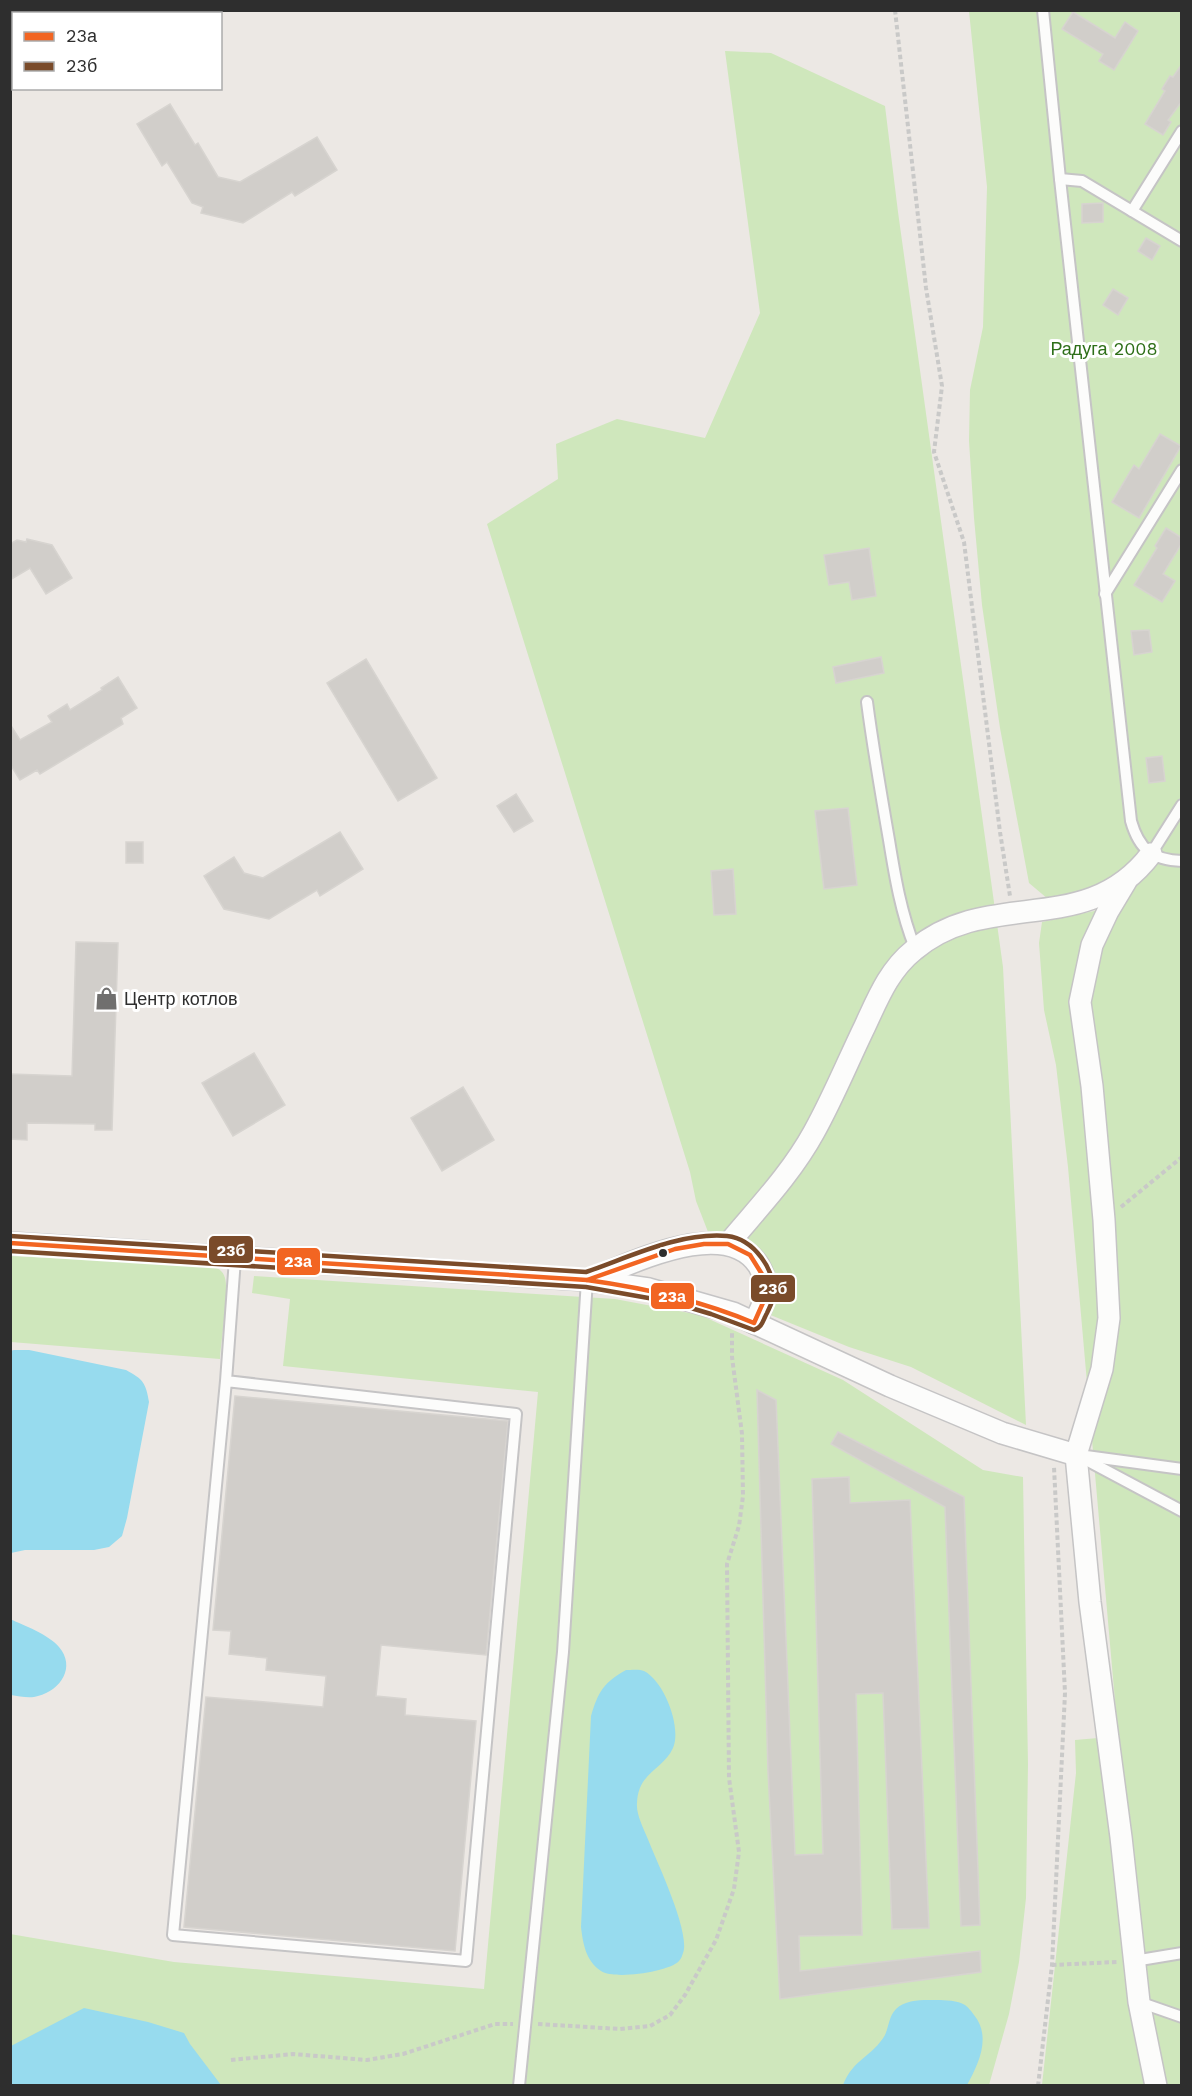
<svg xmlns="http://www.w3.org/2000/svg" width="1192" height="2096" font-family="'Work Sans',sans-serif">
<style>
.green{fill:#cfe7bc}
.water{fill:#97dbee}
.building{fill:#d1ceca;stroke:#d7d4d0;stroke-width:1.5}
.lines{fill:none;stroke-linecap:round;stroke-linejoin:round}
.service-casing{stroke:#c5c4c5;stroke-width:14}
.minor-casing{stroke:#c5c4c5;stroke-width:24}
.path{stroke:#c9c9c8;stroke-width:4;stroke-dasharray:4.5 3;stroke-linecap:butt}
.service{stroke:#fcfcfb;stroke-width:10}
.minor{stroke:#fcfcfb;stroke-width:21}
.bus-1-casing{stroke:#fff;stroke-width:9}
.bus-2-casing{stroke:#fff;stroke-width:9}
.bus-1{stroke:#f26522;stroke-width:4.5}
.bus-2{stroke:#7a4b2a;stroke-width:4.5}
.bus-dot{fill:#2e2e2e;stroke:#fff;stroke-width:2}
.labels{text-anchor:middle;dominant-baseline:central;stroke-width:6;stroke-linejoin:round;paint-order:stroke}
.park-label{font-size:18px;fill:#2e6f19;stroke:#fff}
.poi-label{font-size:18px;fill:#2e2e2e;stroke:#fff;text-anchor:start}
.line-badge{stroke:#fff;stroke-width:2}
.badge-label{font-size:16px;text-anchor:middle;font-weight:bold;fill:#fff}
</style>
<rect width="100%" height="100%" fill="#ece8e4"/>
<g class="green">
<path d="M969,11h212v2074h-139l34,-312 -1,-33 23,-2 6,57 20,8 -56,-636 -12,-102 -12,-55 -5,-67 3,-21 52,-11 57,-42 -21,-4 -44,26 -38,8 -19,-16 -29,-155 -18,-123 -8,-87 -5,-77 1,-51 13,-63 4,-140z"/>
<path d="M725,51l46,2 114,53 13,106 105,755 23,458 -115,-58 -62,-20 -81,-33 9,-39 -24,-32 -43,-6 -14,-36 -6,-29 -203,-648 71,-45 -2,-35 61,-25 88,19 55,-125z"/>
<path d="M11,1256l200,10c6,2 12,4 14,12 4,14 -4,63 -5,81l-209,-17z"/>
<path d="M254,1276l361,23 85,16 143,65 140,90 40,7 5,287 -2,134 -7,64 -10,52 -20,71h-978l-1,-151 164,28 310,27 54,-597 -255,-26 7,-67 -38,-6z"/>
</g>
<g class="water">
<path d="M14,1350h15l97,20c17,9 20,13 23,32l-22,116 -5,18 -13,11 -15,3h-69l-14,3 -1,-202z"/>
<path d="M10,1619c15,7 38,15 49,28 17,20 2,43 -21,49 -8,3 -19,0 -27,-1z"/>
<path d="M626,1670c5,0 14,-1 18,1 20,10 38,56 29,77 -10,22 -35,24 -36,55 -1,11 6,24 10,34 9,23 44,96 36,116 -1,3 -2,6 -4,8 -10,11 -65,19 -78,10 -15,-10 -18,-27 -20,-44l10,-211c7,-24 13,-34 35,-46z"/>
<path d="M928,2000c10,0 27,-1 37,5 3,2 7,7 9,10 18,22 4,50 -7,70h-124c10,-26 30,-29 42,-50 4,-9 4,-19 11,-26 8,-8 21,-9 32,-9z"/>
<path d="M84,2008l64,14 36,11 6,11 31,41h-210v-39z"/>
</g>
<g class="building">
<path d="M1073,12l42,26 10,-16 13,9 -24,39 -15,-9 4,-7 -41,-25z"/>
<path d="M1182,64v37l-14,19 3,2 -8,13 -18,-11 20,-33 -3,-2 8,-13 3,1z"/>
<path d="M170,104l25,41 3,-2 20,34 22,5 77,-45 20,33 -42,26 -3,-4 -49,31 -42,-10 2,-6 -11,-4 -25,-41 -5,4 -25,-42z"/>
<path d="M1103,203v19l-21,1v-19z"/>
<path d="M1146,238l14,8 -8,14 -14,-9z"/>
<path d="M1113,289l15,9 -10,17 -15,-10z"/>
<path d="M1160,434l21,12 -42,72 -27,-16 22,-37 5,4z"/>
<path d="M1166,528l16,10v5l-19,31 12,7 -13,21 -28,-17 23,-37 -2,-2z"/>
<path d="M27,539l25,6 20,33 -26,16 -16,-26 -20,12v-36l7,-4 9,2z"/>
<path d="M869,548l7,48 -24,4 -3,-18 -20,3 -5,-30z"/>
<path d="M1149,630l3,22 -18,3 -3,-24z"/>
<path d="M881,657l3,16 -48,10 -3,-16z"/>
<path d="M366,659l71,119 -39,23 -71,-118z"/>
<path d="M118,677l19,31 -16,10 2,6 -83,50 -3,-4 -17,10 -10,-16v-40l10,16 32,-18 -4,-6 19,-12 3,6 32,-20 -1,-2z"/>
<path d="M1162,756l3,25 -16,2 -3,-25z"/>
<path d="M516,794l17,27 -19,11 -17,-26z"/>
<path d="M848,808l9,77 -33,4 -9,-78z"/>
<path d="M340,832l23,37 -43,27 -3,-6 -48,29 -45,-10 -20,-33 30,-19 10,16 19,5z"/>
<rect x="126" y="842" width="17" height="21"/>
<path d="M733,869l3,45 -22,1 -3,-44z"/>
<path d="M76,942l42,1 -6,187h-17v-6l-68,-1v17l-17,-1v-65l62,2z"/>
<path d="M254,1053l31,52 -52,31 -31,-53z"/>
<path d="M463,1087l31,53 -52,31 -31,-53z"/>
<path d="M757,1390l19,10 19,455 28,-1 -11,-375 37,-2 1,26 60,-3 19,428 -37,1 -9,-236 -27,1 6,241 -63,1 1,35 180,-20 1,21 -201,27 -12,-228z"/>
<path d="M235,1396l273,25 -22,234 -105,-10 -5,51 30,3 -1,16 71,6 -21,230 -271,-24 22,-230 117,10 3,-31 -60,-6 1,-12 -38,-4 2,-23 -18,-1z"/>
<path d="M838,1432l126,65 16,428 -19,1 -16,-419 -114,-63z"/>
</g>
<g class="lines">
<defs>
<g id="service">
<path d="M1043,10l17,169 71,642c8,28 21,39 51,40"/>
<path d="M1060,179l22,2 100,60"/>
<path d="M1132,211l50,-80"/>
<path d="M1105,594l77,-124"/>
<path d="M867,702c6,46 14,92 22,138 6,37 12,73 26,108"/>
<path d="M1151,854l31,-49"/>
<path d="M226,1381l290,33 -50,547 -293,-26 53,-554 9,-122"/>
<path d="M1077,1455l105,56"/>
<path d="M1086,1456l96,13"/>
<path d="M1134,1961l48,-8"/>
<path d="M1139,2002l43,15"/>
<path d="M519,2086l44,-434 24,-372"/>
</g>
<g id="minor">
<path d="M1126,881l-18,30 -16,34 -12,57 12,84 12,134 5,98 -7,51 -26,86 14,147 31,235 18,165 17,84"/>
<path d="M10,1243l577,37 62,9 84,24 157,73 112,47 74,22"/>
<path d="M728,1244c30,-36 63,-70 86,-112 19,-34 34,-71 51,-106 13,-28 24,-56 49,-76 76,-64 172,-10 237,-96"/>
<path d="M591,1279c42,-16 136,-64 168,-13 12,21 6,37 -5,57"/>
</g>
</defs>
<use href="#service" class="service-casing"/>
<use href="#minor" class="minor-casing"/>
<g class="path">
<path d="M895,10l31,278 16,98 -8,66 30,90 36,290 10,64"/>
<path d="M1121,1207l61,-50"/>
<path d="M1052,1965l65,-3"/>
<path d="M538,2024l82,5 30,-3 20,-11 15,-20 31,-55 18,-51 5,-37 -10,-74 -2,-214 12,-38 4,-30 -1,-62 -10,-77v-25"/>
<path d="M231,2060l62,-6 74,6 36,-6 92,-30h18"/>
<path d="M1038,2086l14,-121 13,-272 -11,-226"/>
</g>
<use href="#service" class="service"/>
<use href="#minor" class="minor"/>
<defs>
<g id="bus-1">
<path d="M10,1243l577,37"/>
<path d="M704,1244h24l22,11 15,24 1,17 -12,27c-54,-23 -109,-35 -167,-43l88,-31z"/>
</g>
<path id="bus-2" d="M10,1236l576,36c44,-15 93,-40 141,-36 27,3 49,34 46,60 0,6 -4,12 -6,17 -4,7 -5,15 -13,17l-43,-16 -40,-12 -85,-15 -576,-36"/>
</defs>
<use href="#bus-1" class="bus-1-casing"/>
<use href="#bus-2" class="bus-2-casing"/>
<use href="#bus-1" class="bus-1"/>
<use href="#bus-2" class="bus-2"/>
</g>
<defs>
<symbol id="shop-bare" viewBox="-9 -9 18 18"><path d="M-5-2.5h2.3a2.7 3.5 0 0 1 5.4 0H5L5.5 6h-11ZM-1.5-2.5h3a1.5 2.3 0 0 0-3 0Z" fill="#706f6e" stroke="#fff" stroke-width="2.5" paint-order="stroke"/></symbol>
</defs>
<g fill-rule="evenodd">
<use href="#shop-bare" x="90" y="982" width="33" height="33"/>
</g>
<circle class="bus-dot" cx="663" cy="1253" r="5"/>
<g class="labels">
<g class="park-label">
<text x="1104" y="348">Радуга 2008</text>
</g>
<g class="poi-label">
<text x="124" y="998">Центр котлов</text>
</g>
</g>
<g class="line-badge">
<rect x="208" y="1235" width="46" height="29" rx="6" fill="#7a4b2a"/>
<rect x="276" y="1247" width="45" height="29" rx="6" fill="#f26522"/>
<rect x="750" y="1274" width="46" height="29" rx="6" fill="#7a4b2a"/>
<rect x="650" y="1282" width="45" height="28" rx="6" fill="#f26522"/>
</g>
<g class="badge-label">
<text x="231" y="1256">23б</text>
<text x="298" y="1267">23а</text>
<text x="773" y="1294">23б</text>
<text x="672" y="1302">23а</text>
</g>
<rect width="1192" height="2096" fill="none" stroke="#2e2e2e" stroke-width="24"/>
<rect x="12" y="12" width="210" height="78" fill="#ffffff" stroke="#ababab" stroke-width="1.5"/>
<rect x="24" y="32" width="30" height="9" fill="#f26522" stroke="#ababab" stroke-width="1.5"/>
<text x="66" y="42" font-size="18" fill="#2e2e2e">23а</text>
<rect x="24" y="62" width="30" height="9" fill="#7a4b2a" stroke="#ababab" stroke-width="1.5"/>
<text x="66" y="72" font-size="18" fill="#2e2e2e">23б</text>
</svg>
